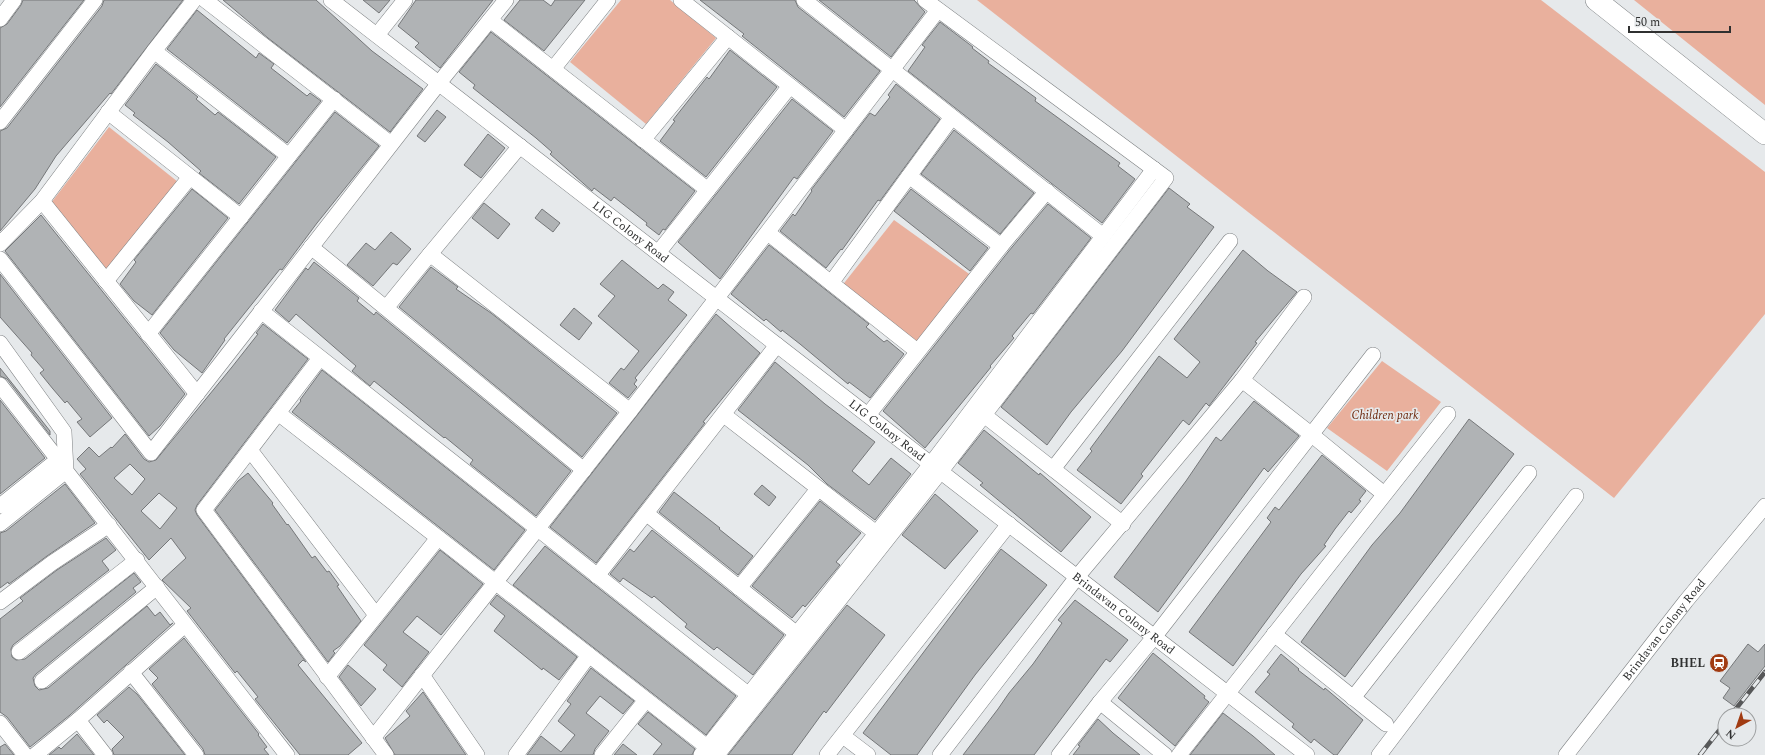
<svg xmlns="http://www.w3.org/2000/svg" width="1765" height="755" font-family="Spectral,serif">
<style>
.green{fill:#e9b09d}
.building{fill:#b0b3b5;stroke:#757779;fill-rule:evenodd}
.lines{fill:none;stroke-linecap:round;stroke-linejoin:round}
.street-casing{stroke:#7e8183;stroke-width:16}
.secondary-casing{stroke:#7e8183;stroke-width:22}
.street{stroke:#fff;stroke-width:15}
.secondary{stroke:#fff;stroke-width:21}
.rail-casing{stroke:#575859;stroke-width:4.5}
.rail{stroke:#e6e9eb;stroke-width:3;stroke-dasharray:9;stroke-linecap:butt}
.labels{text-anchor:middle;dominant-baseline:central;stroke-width:3.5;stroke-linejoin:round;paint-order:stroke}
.street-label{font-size:12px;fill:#2f3030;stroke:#e6e9eb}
.park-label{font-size:12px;font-style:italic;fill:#6d280d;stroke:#e6e9eb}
.poi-label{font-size:12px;font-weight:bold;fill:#2f3030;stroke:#e6e9eb;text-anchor:end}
</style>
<rect width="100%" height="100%" fill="#e6e9eb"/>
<g class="green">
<path d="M621,0h49l46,38 -70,86 -76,-62z"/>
<path d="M977,0h564l224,172v142l-151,184z"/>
<path d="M1634,0h131v105z"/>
<path d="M109,127l69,55 -72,88 -55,-67z"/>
<path d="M894,220l78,56 -54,71 -77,-60z"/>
<path d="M1382,361l59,41 -54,69 -60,-43z"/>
</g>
<g class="building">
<path d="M23,0h61l-84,107v-79l7,-4 14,-19z"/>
<path d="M104,0h79l-72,94 -1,-1 -54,63 -21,33 -35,42v-100l7,-3 95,-122z"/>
<path d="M223,0h93l56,51 51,38 -33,43 -122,-94z"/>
<path d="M363,0h27l-11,13z"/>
<path d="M416,0h77l-53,68 -25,-21 4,-4 -21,-17z"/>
<path d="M520,0h23l8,6 4,-6h30l-41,51 -40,-31z"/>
<path d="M700,0h95l3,7 82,64 -36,46 -102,-81 2,-2z"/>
<path d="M819,0h95l11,12 -34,45z"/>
<path d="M197,10l59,48 3,-5 15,11 -3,4 36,28 3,-3 11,8 -34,42 -120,-94z"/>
<path d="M940,22l33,25 -1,1 17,13 -1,2 48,35 -1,3 85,62 -2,3 17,13 -33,44 -194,-152 17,-24 -3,-2z"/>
<path d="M491,32l204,159 -30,39 -2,-1 -4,6 -13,-10 1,-2 -33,-26 -3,4 -17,-13 -2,3 -42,-37 2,-2 -16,-14 -63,-50 2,-3 -16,-13z"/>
<path d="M730,50l47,37 -71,90 -46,-36 15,-20 -2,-1 34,-43 2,2z"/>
<path d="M156,64l42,33 -2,2 19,16 3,-3 58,45 -37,47 -40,-31 2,-2 -33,-29 -35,-27 2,-2 -10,-8z"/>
<path d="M896,84l44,35 -60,82 -2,-1 -36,50 -1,-1 -15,19 -46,-37 13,-17 2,2 17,-25 -1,-1 59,-77 5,3 15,-19 -2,-2z"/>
<path d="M792,99l41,32 -36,48 -3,-2 -74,102 -42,-37z"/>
<path d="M437,110l9,7 -21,25 -8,-6z"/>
<path d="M335,112l44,34 -62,77 -35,47 -2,-1 -56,70 1,1 -23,33 -28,-23 -14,-17z"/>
<path d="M954,130l80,63 -34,41 -79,-60z"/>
<path d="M488,134l17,14 -24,30 -17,-13z"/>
<path d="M1169,188l21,16 -3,3 27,20 -92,124 -51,61 -24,33 -46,-38z"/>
<path d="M192,189l36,29 -76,97 -18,-14 -14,-17 16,-22 -2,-2z"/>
<path d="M911,189l77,59 -18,23 -76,-60z"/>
<path d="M484,203l26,21 -12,15 -26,-21z"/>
<path d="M1048,204l43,34 -58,76 -2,-1 -19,23 2,2 -24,28 1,1 -66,81 -42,-37 125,-159z"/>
<path d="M542,209l18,14 -7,9 -18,-14z"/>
<path d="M41,215l144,179 -25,32 -11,10 -144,-185z"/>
<path d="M391,232l20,17 -14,16 -4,-2 -20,23 -26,-21 19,-22 9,7z"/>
<path d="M769,245l100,79 -3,3 18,15 3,-2 17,14 -34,44 -21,-16 -1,2 -48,-40 -18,-14 -1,2 -15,-13 -2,2 -33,-27z"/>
<path d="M1243,250l25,21 29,21 -42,50 2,1 -48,63 -3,-3 -17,22 -6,-5 -42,54 2,2 -22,28 -44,-34 15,-19 -2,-2 69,-93 28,22 13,-16 -26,-23z"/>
<path d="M622,260l36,29 5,-5 11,8 -6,8 19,15 -52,63 2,2 -3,4 3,3 -9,11 -19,-15 12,-15 3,2 15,-19 -41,-35 17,-20 -15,-12z"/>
<path d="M314,262l45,36 -2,3 17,14 2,-3 195,159 -35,45 -66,-52 3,-4 -28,-23 -1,1 -70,-57 -4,5 -18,-15 4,-5 -60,-52 -7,8 -14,-12 31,-42 2,2z"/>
<path d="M431,267l27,20 -2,2 35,24 126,100 -35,44 -183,-150z"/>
<path d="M0,274l112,144 -22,19 -13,-15 5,-3 -15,-18 -2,2 -12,-14 -13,-16 4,-3 -13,-15 1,-2 -32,-36z"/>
<path d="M574,308l18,15 -13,17 -19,-15z"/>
<path d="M716,314l44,39 -57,69 2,1 -109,140 -46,-36z"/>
<path d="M263,324l45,35 -111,146 -2,5 2,5 109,147 -3,-2 -5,5 64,78 -14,12h-48l-45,-56 3,-2 -21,-26 -2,2 -48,-62 4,-3 -29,-28 24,-22 -15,-20 -22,22 -69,-86 6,-5 -9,-10 12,-12 10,10 12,-10 1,1 13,-14 19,25 5,3 7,-2 76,-93 26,-33 -2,-1zM130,464l15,15 -13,16 -18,-17zM159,493l18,15 -17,21 -19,-18z"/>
<path d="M775,362l50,42 50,38 -23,29 17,14 22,-27 20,16 -36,46 -48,-36 -19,-19 -70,-55z"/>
<path d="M0,368l50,63v4l-43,-56 -7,-3z"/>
<path d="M322,370l203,160 -31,40 -202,-158 9,-11 -1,-1z"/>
<path d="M0,400l45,58 -45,36z"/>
<path d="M1254,401l45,35 -31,36 -4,-4 -106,144 -44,-35 72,-96 30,-44 5,4z"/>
<path d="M1469,419l45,35 -169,223 -44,-35 71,-97 28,-32z"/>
<path d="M984,430l55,45 1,-2 51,44 -30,35 -81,-67 3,-2 -25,-20z"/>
<path d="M1322,455l44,36 -7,9 2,1 -10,12 -2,-2 -14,18 -11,16 2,1 -25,28 -68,92 -44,-34 82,-110 -4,-4 8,-11 4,3z"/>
<path d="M248,473l25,30 -1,1 15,21 1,-1 24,34 3,-2 12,16 2,-1 10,14 -2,1 24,35 -21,25 -7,5 2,2 -7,9 -113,-152 23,-29z"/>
<path d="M65,484l30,39 -48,33 -38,28 -1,-2 -8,6v-55l6,-2z"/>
<path d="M762,485l14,12 -7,9 -15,-12z"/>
<path d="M674,492l46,36 -1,1 34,27 -15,19 -79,-63z"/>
<path d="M935,494l43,37 -33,38 -43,-34z"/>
<path d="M820,501l41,32 -25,29 4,3 -24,29 -11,13 -2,-2 -11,13 -40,-32z"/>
<path d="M652,530l132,105 -31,40 -36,-28 -3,3 -29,-23 2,-3 -33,-28 -2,2 -29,-20 -3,4 -10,-8 20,-25 4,3z"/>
<path d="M106,538l10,12 -14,11 7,9 -96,75 -2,4 1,8 4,3 9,-1 109,-86 7,9 -8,6 3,4 -100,82 -3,4 2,8 4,4 9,-2 99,-82 8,10 5,-4 10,13 3,-2 -103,92 -40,32 -23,-30 -7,-5v-93l23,-18 -3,-3 37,-28z"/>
<path d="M545,546l191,150 -30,39 -193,-150z"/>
<path d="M1001,549l46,36 -72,90 -58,80h-26l-28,-22z"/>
<path d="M440,550l43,34 -42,51 -24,-19 -14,16 26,20 -27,35 -19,-17 4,-5 -23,-20z"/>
<path d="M497,595l80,62 -18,23 -16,-12 -1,2 -48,-39 11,-15 -15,-12z"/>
<path d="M1075,600l53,40 -18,22 -4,-3 -72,96h-71l35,-46 11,-16 24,-29 29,-41 -4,-3z"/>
<path d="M847,605l38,30 -59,78 -2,-2 -32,44h-64z"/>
<path d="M184,638l75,96 -1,1 9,12 -3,2 5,6h-64l-2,-6 -51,-65 6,-6 -9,-9z"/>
<path d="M1748,644l10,8 7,-8v22l-31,40 -11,-8 7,-10 -10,-7z"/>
<path d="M1153,653l52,43 -1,2 5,4 -34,44 -57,-48z"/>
<path d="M1281,654l18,15 -1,1 26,20 1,-2 38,32 -26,35h-3l-20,-16 -3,4 -19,-16 2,-3 -39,-32 15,-18 -3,-2z"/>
<path d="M348,665l28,24 -15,17 -22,-29z"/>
<path d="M591,668l43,33 -11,13 -23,-18 -14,17 23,18 -14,18 -2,6h-66l14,-19 20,16 14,-17 -17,-14 13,-17 -4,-3z"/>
<path d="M129,687l8,7 48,61h-71l-2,-6 12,-12 -17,-17 -3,3 -7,-8z"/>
<path d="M423,692l43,63h-71l-10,-17 25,-22 -4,-5z"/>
<path d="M648,712l47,37 -3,6h-39l9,-11 -24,-20z"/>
<path d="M1223,713l30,23 22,19h-85z"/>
<path d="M1098,719l15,14 27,22h-67l7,-9 -2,-1z"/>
<path d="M77,734l17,21h-45l10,-8 2,2z"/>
<path d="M5,744l9,11h-14v-8z"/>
<path d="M623,744l14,11h-23z"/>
</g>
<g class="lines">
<defs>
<g id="street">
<path d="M205,0l186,144"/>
<path id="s1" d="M331,0l976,755"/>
<path d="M681,0l165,130"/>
<path d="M804,0l299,236"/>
<path d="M0,19l14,-19"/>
<path d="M490,20l218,170"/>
<path d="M377,35l28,-35"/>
<path d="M154,51l135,105"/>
<path d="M553,69l55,-69"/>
<path d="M108,112l133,105"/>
<path d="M0,122l95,-122"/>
<path d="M643,140l85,-103"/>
<path d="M909,176l92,70"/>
<path d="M42,201l155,193"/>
<path d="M768,233l149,118"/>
<path d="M0,244l42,-43 112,-150 40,-51"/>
<path d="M311,247l273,223"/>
<path d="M658,253l132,-167"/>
<path d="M430,254l90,-108"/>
<path d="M0,259l151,194 288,-370 67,-83"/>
<path d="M106,281l84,-104"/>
<path d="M831,283l121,-166"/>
<path d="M386,308l44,-54 200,157"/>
<path d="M261,311l488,384"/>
<path d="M148,334l186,-235"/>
<path d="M0,343l64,89 2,39 221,284"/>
<path d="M320,358l-116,152 182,245"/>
<path d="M1242,380l70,55 72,59"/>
<path d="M0,385l56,72v4l-56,45"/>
<path d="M278,413l429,334"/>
<path d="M724,415l152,118"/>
<path d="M868,415l133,-169 46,-55"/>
<path d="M984,415l139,109"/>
<path d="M250,450l126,165"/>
<path d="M1053,469l177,-228"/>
<path d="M647,514l150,120"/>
<path d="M0,524l66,-53"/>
<path d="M597,576l180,-231"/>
<path d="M739,588l79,-99"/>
<path d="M0,602l52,-39 57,-38"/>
<path d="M1274,634l112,90"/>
<path d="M19,652l118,-92"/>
<path d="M131,672l65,83"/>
<path d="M422,675l55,80"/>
<path d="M327,677l111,-139"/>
<path d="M42,681l115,-94"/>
<path d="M1353,698l176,-225"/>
<path d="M1100,702l65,53"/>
<path d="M78,720l27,35"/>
<path d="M0,723l25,32"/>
<path d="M843,736l25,19"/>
<path d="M373,738l257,-327 308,-401"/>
<path d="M35,755l43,-35 107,-95"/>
<path d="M516,755l73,-100"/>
<path d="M602,755l44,-55"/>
<path d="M701,755l230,-291 223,-295"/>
<path d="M717,755l224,-284 225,-293 -241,-178"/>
<path d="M827,755l182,-231"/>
<path d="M940,755l137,-178 165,-197 62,-83"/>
<path d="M1059,755l41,-53 55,-66 218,-281"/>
<path d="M1179,755l269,-341"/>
<path d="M1379,755l197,-259"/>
<path id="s2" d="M1566,755l120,-154 79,-95"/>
</g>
<path id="secondary" d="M1596,0l169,134"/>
</defs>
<use href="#street" class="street-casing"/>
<use href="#secondary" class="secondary-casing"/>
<use href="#street" class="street"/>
<use href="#secondary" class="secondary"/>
<defs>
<g id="rail">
<path d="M1731,715l34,-43"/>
<path d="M1700,755l25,-32"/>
</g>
</defs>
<use href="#rail" class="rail-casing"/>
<use href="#rail" class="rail"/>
</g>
<defs>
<symbol id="station-disc" viewBox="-11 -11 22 22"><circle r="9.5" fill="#a13b12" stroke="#e6e9eb"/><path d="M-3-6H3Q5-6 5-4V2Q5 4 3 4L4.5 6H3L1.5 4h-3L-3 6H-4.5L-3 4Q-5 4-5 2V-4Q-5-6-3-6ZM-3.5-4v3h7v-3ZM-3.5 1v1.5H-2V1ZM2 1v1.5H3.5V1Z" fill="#fff"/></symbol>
</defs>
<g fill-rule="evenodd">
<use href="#station-disc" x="1708" y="652" width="22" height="22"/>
</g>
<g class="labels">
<g class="street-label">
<text stroke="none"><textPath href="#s1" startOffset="379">LIG Colony Road</textPath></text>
<text stroke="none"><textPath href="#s1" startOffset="703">LIG Colony Road</textPath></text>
<text stroke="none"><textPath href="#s1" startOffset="1002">Brindavan Colony Road</textPath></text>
<text stroke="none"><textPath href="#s2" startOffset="159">Brindavan Colony Road</textPath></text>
</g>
<g class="park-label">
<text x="1385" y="415">Children park</text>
</g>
<g class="poi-label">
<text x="1705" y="663">BHEL</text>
</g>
</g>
<g transform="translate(1737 727) rotate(220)"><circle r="19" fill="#e6e9eb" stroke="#9d9fa0"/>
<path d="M0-3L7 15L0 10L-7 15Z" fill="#a13b12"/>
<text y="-6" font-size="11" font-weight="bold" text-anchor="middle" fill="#2f3030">N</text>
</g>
<path d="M1629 26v6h101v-6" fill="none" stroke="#2f3030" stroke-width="2"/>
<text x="1635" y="26" font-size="12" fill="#2f3030" stroke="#e6e9eb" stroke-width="3" paint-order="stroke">50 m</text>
</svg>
